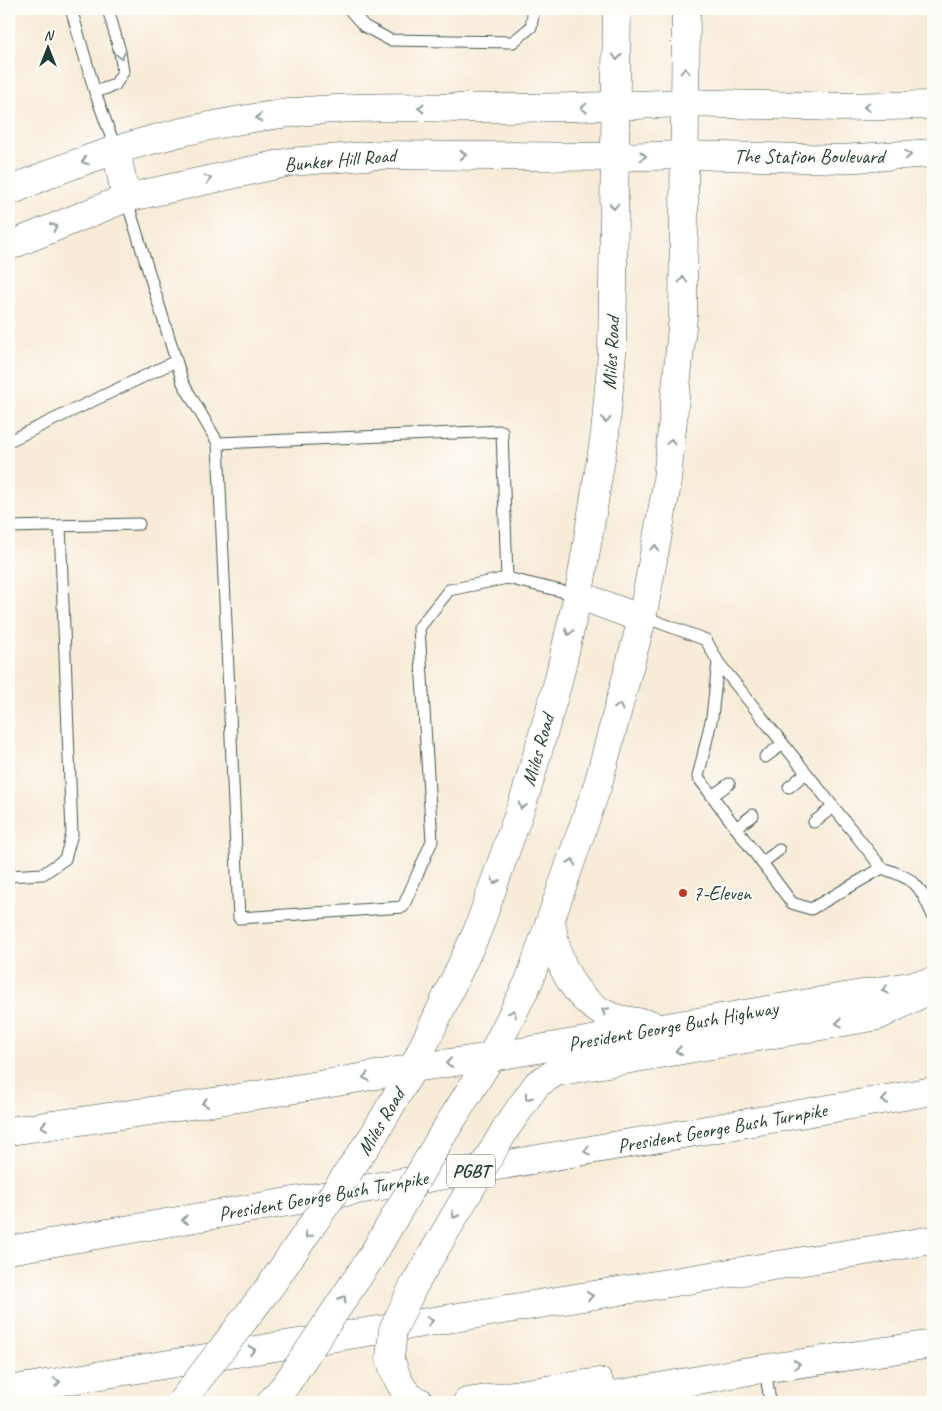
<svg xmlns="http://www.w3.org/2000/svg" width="942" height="1411" font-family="Caveat,sans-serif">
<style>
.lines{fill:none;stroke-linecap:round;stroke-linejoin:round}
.service-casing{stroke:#40574d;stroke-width:13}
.tertiary-casing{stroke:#40574d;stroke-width:29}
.secondary-casing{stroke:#40574d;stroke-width:29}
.motorway-casing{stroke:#40574d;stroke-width:29}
.service{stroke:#fff;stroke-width:11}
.tertiary{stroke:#fff;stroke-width:28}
.secondary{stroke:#fff;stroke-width:28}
.motorway{stroke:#fff;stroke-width:28}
.secondary-bridge-casing{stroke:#40574d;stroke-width:29;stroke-linecap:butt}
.secondary-bridge{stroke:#fff;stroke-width:28}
.oneway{stroke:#8f9e9a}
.poi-dot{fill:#c8321e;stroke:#fdfcf7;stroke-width:2}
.labels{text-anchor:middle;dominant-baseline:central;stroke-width:4;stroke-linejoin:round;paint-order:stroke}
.shield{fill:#fdfcf7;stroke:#62766e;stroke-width:1}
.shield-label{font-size:19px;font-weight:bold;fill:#1f3d34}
.street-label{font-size:20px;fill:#1f3d34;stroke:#fdfcf7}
.poi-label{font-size:20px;fill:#1f3d34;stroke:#fdfcf7;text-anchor:start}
</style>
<rect width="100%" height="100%" fill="#fdfcf7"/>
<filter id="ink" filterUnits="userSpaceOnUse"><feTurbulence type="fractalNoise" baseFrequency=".02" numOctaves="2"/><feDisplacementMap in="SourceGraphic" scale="10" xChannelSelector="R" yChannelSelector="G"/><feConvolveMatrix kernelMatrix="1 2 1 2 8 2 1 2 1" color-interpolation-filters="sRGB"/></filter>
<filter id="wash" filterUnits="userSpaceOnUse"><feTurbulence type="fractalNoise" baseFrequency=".0096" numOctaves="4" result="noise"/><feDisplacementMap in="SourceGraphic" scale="20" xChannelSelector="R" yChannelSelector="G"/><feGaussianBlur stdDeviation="1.12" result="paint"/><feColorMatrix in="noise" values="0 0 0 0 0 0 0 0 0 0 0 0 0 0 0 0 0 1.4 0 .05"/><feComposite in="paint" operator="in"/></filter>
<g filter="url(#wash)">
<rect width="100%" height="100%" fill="#f8ebd8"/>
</g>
<g filter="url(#ink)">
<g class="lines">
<defs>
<g id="service">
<path d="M71,9l24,83 21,58"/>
<path d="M349,9l15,17 26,14 123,2 18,-15 3,-18"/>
<path d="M95,92l20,-7 8,-13 -3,-20 -12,-43"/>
<path d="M126,198l57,185 35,60"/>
<path d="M9,441l167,-80"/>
<path d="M9,527l130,-3"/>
<path d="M507,578l-58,12 -30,38 13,213 -29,66 -164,11 -21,-475 284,-12 5,147 71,17"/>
<path d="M642,616l64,24 12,22 -6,55 -14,60 94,126 19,6 71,-41c35,12 36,15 51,48"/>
<path d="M718,662l164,206"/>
<path d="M765,757l18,-13"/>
<path d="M789,787l17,-14"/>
<path d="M712,796l17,-12"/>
<path d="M814,822l19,-15"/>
<path d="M736,828l17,-13"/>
<path d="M762,863l17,-13"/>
<path d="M9,876l34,-2 22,-15 7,-25 -12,-308"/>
<path d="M765,1368l5,34"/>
</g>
<g id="tertiary">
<path d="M685,103l152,4 96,-2"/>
<path d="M685,155l157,4 91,-6"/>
</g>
<g id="secondary">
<path d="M116,150l10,48"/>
<path d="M9,192c88,-43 200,-71 298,-81 61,-6 124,-3 185,-3 65,0 129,-2 193,-5"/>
<path d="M9,246l117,-48 164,-36 89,-7 235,2 71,-2"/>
<path d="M578,595l64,24"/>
<path d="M551,920c5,42 23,86 68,99 10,2 21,3 31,5"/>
<path d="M413,1068l78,-11 442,-75"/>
<path d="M506,1128l31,-44 19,-12 322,-56 49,-25"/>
<path d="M373,1136l40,-68 64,-136 49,-139 32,-111 23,-101 24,-147 7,-81 5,-344"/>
<path d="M441,1137l50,-80 38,-76 69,-197 44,-165 24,-129 17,-173 3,-308"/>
<path d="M390,1358c5,16 12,38 30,44"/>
<path d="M271,1402l16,-19"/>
<path d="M467,1402l132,-20"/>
<path d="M575,1402l174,-31 184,-27"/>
</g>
<g id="motorway">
<path d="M9,1131c135,-19 270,-37 404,-63"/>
<path d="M9,1250l924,-159"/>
<path d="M9,1390l924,-150"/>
</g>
</defs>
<use href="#service" class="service-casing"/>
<use href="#tertiary" class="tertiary-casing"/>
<use href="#secondary" class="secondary-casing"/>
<use href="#motorway" class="motorway-casing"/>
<use href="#service" class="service"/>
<use href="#tertiary" class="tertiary"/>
<use href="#secondary" class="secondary"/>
<use href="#motorway" class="motorway"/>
<defs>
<g id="secondary-bridge">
<path d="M390,1358l3,-28 20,-43 93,-159"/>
<path d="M287,1383l85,-127 69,-119"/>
<path d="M181,1402l90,-117 102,-149"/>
</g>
</defs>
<use href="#secondary-bridge" class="secondary-bridge-casing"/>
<use href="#secondary-bridge" class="secondary-bridge"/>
</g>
<defs><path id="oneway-chevron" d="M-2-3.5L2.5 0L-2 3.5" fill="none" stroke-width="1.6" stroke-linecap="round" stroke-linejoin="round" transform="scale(1.25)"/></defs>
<g class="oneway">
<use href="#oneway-chevron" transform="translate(121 56) rotate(79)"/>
<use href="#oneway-chevron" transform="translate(617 57) rotate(93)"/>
<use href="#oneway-chevron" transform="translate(685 71) rotate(-89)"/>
<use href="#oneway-chevron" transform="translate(867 107) rotate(178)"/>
<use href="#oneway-chevron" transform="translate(421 108) rotate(180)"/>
<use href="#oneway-chevron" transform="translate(584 108) rotate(179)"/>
<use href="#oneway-chevron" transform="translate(259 118) rotate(172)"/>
<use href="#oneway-chevron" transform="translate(463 155)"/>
<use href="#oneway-chevron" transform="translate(908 155) rotate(-4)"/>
<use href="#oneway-chevron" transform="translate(643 156) rotate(-1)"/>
<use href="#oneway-chevron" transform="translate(85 161) rotate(161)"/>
<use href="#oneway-chevron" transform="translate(208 179) rotate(-13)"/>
<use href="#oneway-chevron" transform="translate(614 206) rotate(90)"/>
<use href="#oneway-chevron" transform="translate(54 227) rotate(-23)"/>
<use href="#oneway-chevron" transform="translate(683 280) rotate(-90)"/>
<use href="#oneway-chevron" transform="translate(606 420) rotate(95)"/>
<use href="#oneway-chevron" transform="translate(671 442) rotate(-85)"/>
<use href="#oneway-chevron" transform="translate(655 548) rotate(-79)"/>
<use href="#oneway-chevron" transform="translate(569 632) rotate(103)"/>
<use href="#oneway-chevron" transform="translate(619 707) rotate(-76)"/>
<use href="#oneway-chevron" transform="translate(522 806) rotate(110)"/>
<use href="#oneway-chevron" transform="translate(572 862) rotate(-71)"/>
<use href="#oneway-chevron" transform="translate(495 881) rotate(110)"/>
<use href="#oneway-chevron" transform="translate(885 990) rotate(170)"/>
<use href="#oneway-chevron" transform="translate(605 1011) rotate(-152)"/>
<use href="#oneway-chevron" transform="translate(513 1013) rotate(-64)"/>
<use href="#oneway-chevron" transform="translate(839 1023) rotate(170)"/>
<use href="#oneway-chevron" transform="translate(679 1051) rotate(170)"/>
<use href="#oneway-chevron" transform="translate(449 1063) rotate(172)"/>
<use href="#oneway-chevron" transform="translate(366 1077) rotate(169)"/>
<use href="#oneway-chevron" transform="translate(528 1097) rotate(125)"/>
<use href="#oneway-chevron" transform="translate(885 1100) rotate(170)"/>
<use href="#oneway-chevron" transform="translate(205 1103) rotate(171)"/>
<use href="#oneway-chevron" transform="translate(44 1126) rotate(172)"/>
<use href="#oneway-chevron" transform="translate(587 1151) rotate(170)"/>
<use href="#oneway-chevron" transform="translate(455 1215) rotate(120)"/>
<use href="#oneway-chevron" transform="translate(185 1220) rotate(170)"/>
<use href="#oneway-chevron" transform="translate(308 1235) rotate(125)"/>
<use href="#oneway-chevron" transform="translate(590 1296) rotate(-9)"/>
<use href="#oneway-chevron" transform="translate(343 1299) rotate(-56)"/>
<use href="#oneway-chevron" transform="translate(430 1321) rotate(-9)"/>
<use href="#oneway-chevron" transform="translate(252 1350) rotate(-9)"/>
<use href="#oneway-chevron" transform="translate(797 1364) rotate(-8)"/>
<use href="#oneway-chevron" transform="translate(57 1382) rotate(-9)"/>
</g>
</g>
<circle class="poi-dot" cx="683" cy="893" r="5"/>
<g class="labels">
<rect class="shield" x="447" y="1154.5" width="48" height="33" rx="4"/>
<g class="shield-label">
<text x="471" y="1171">PGBT</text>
</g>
<g class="street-label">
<text x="809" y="156">The Station Boulevard</text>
<text transform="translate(340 160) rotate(-5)">Bunker Hill Road</text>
<text transform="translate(611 353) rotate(-87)">Miles Road</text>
<text transform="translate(538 750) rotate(-74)">Miles Road</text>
<text transform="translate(673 1026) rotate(-10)">President George Bush Highway</text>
<text transform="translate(381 1122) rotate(-59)">Miles Road</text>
<text transform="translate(722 1128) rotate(-10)">President George Bush Turnpike</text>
<text transform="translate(323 1196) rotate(-10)">President George Bush Turnpike</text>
</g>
<g class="poi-label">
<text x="693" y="893">7-Eleven</text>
</g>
</g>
<rect width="942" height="1411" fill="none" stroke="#fdfcf7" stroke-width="30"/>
<g transform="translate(48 48)" stroke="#fdfcf7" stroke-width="4" paint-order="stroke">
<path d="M0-4L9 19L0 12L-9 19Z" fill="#1f3d34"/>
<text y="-8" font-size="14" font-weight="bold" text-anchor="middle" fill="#1f3d34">N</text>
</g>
</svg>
